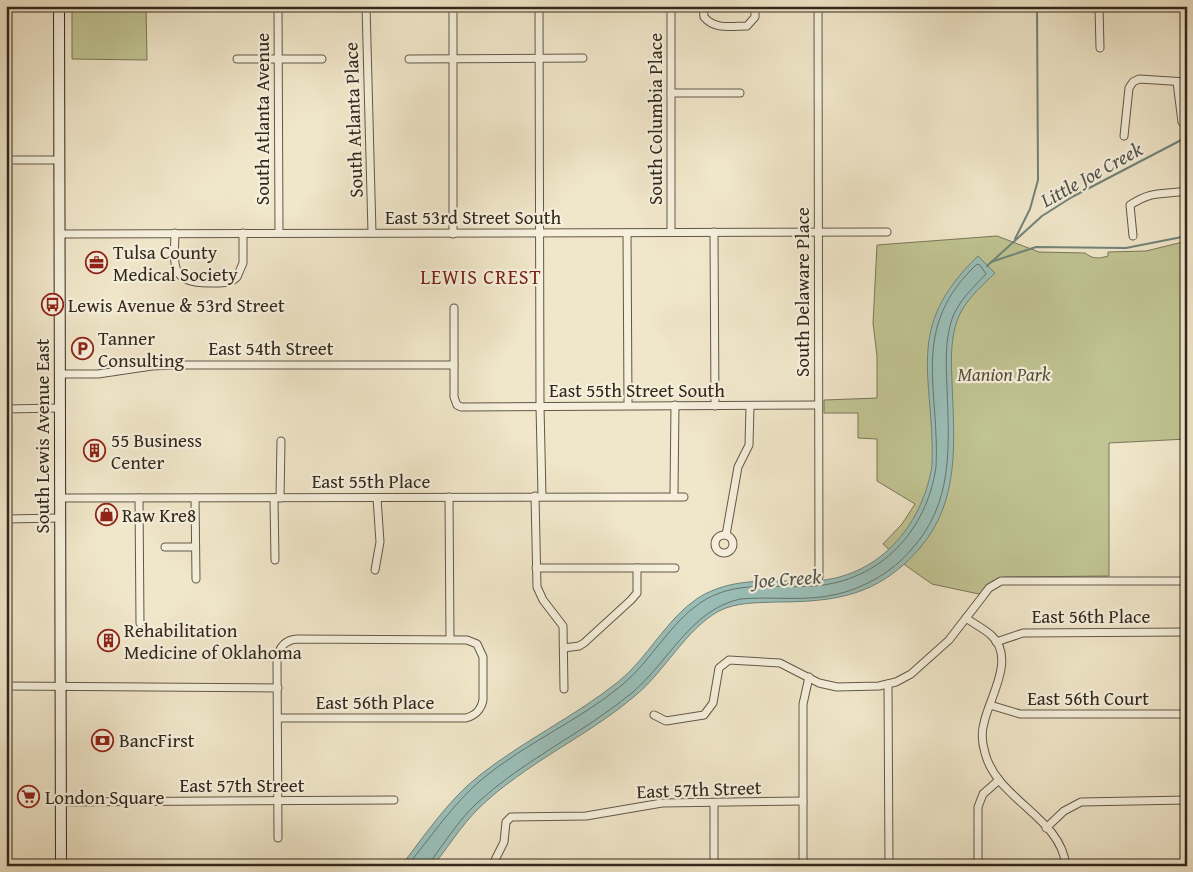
<svg xmlns="http://www.w3.org/2000/svg" width="1193" height="872" font-family="'Gentium Book Plus',serif">
<style>
.green{fill:#c0c392;stroke:#797658}
.water{fill:#9abfb9;stroke:#70837b}
.lines{fill:none;stroke-linecap:round;stroke-linejoin:round}
.shore{stroke:#66746b;stroke-width:1}
.stream{stroke:#70837b;stroke-width:2}
.minor-casing{stroke:#625848;stroke-width:9}
.secondary-casing{stroke:#32281d;stroke-width:12}
.minor{stroke:#f5efdc;stroke-width:7}
.secondary{stroke:#f5efdc;stroke-width:10}
.labels{text-anchor:middle;dominant-baseline:central;stroke-width:4.5;stroke-linejoin:round;paint-order:stroke}
.street-label{font-size:19px;fill:#32281d;stroke:#f5efdc}
.poi-label{font-size:19px;fill:#32281d;stroke:#f5efdc;text-anchor:start}
.park-label{font-size:19px;font-style:italic;fill:#564f3a;stroke:#f5efdc}
.water-label{font-size:20px;font-style:italic;fill:#51554c;stroke:#f5efdc}
.neighbourhood-label{font-size:20px;letter-spacing:1px;fill:#7a1f14;stroke:#f5efdc}
</style>
<rect width="100%" height="100%" fill="#f0e6c9"/>
<filter id="stains"><feTurbulence type="fractalNoise" baseFrequency=".004" numOctaves="4"/><feColorMatrix values="0 0 0 0 .2 0 0 0 0 .09 0 0 0 0 .02 0 0 0 .5 -.17"/></filter>
<radialGradient id="worn" r=".72"><stop offset=".6" stop-color="#630" stop-opacity="0"/><stop offset="1" stop-color="#630" stop-opacity=".3"/></radialGradient>
<g class="green">
<path d="M72,6h74l1,54 -75,-1z"/>
<path d="M997,236l42,16 46,1c8,6 13,6 23,3v-4l38,-1 41,-10v198l-78,4v133l-105,1 -11,4 -14,13 -47,-10 -27,-19 -22,-21 19,-20 13,-20 -38,-23v-42l-19,-1v-25h-34v-13l53,-2v-42l-4,-33 4,-78z"/>
</g>
<path class="water" d="M978,256l17,17c-12,12 -25,23 -33,37 -12,21 -11,48 -10,71 2,59 9,120 -33,168 -41,47 -84,53 -143,53 -20,1 -39,0 -57,9 -33,18 -54,60 -83,84 -49,42 -111,68 -158,114 -17,17 -30,38 -45,57h-32c24,-31 48,-67 79,-91 43,-34 94,-58 138,-93 30,-24 48,-63 80,-84 35,-22 74,-16 114,-17 65,-2 110,-54 120,-115 3,-91 -30,-137 46,-210z"/>
<g class="lines">
<path class="shore" d="M407,866c24,-29 46,-62 74,-86 44,-37 98,-59 141,-95 29,-24 48,-62 78,-82 35,-24 75,-14 114,-17 67,-5 113,-56 122,-119 4,-79 -27,-139 41,-203l3,1 6,9c-14,15 -29,28 -35,48 -6,21 -5,43 -4,64 2,60 7,117 -36,164 -19,22 -45,37 -73,44 -32,8 -66,2 -98,5 -49,11 -71,62 -107,93 -49,41 -110,68 -157,112 -17,16 -31,38 -45,57l-1,5"/>
<g class="stream">
<path d="M1015,239l15,-30 8,-29 -1,-174"/>
<path d="M991,262l45,-15 90,1 61,-12"/>
<path d="M987,266l55,-50 30,-19 115,-60"/>
</g>
<defs>
<g id="minor">
<path d="M278,6l1,227"/>
<path d="M366,6l6,227"/>
<path d="M453,6v228"/>
<path d="M539,6l1,400 2,90"/>
<path d="M671,6v226"/>
<path d="M703,6l1,11c11,13 27,9 43,9l8,-9v-11"/>
<path d="M818,6l1,571"/>
<path d="M1099,6l1,42"/>
<path d="M237,59h85"/>
<path d="M409,59l174,-1"/>
<path d="M1177,82l5,40"/>
<path d="M671,93h69"/>
<path d="M1124,136l5,-48 4,-6 6,-3 48,3"/>
<path d="M6,160h53"/>
<path d="M714,232l1,174"/>
<path d="M175,233c-1,34 -5,51 36,50 10,0 19,1 26,-6l6,-14v-30"/>
<path d="M627,233l1,171"/>
<path d="M60,234l827,-2"/>
<path d="M1133,236l-3,-31c23,-15 31,-10 57,-14"/>
<path d="M454,308v89l3,8 4,2 357,-2"/>
<path d="M59,374h39l54,-8 24,-1h278"/>
<path d="M6,409l53,-1"/>
<path d="M674,492l1,-87"/>
<path d="M535,496l2,91 6,13 20,26 1,63"/>
<path d="M449,497l1,142"/>
<path d="M59,498l625,-1"/>
<path d="M139,498l1,125"/>
<path d="M195,498l1,81"/>
<path d="M274,498l1,62"/>
<path d="M280,498l1,-57"/>
<path d="M6,519l53,-1"/>
<circle cx="724" cy="544" r="9"/>
<path d="M726,535l12,-68 11,-22 1,-39"/>
<path d="M165,547h30"/>
<path d="M536,568h139"/>
<path d="M375,570l5,-28 -3,-44"/>
<path d="M966,618c8,6 19,11 26,18 24,23 -3,62 -8,87 -3,10 -2,20 1,30 12,47 76,64 81,113"/>
<path d="M996,642l27,-9 164,-1"/>
<path d="M564,648l15,-2 5,-3 47,-43 6,-7v-25"/>
<path d="M888,684l1,182"/>
<path d="M6,686l272,2"/>
<path d="M990,705l30,9h167"/>
<path d="M654,715l12,6 38,-6 9,-12 6,-35 10,-8 51,3 39,20 18,4 42,-1 17,-4 15,-8 38,-34 34,-44 6,-8 12,-7h186"/>
<path d="M278,718h188c10,-3 15,-8 17,-18v-43l-6,-13 -10,-4 -170,-1c-12,1 -18,8 -20,20l1,179"/>
<path d="M60,802l334,-2"/>
<path d="M714,803v63"/>
<path d="M1046,828l18,-17 17,-9 106,-2"/>
<path d="M492,866l12,-24 2,-20 5,-5 75,-1 76,-13 141,-2"/>
<path d="M803,866v-162l6,-27"/>
<path d="M978,866v-59l5,-13 16,-14"/>
</g>
<path id="secondary" d="M59,6l2,860"/>
</defs>
<use href="#minor" class="minor-casing"/>
<use href="#secondary" class="secondary-casing"/>
<use href="#minor" class="minor"/>
<use href="#secondary" class="secondary"/>
</g>
<defs>
<symbol id="office-ring" viewBox="-11 -11 22 22"><circle r="9.5" fill="#f5efdc" stroke="#8f2418" stroke-width="1.5"/><path d="M-6-3h4V-5.5h4V-3h4V5H-6ZM-1-4.5V-3h2v-1.5ZM-6 0V1H6V0Z" fill="#8f2418"/></symbol>
<symbol id="bus-ring" viewBox="-11 -11 22 22"><circle r="9.5" fill="#f5efdc" stroke="#8f2418" stroke-width="1.5"/><path d="M-5-6H5V4H4V6H2V4H-2V6H-4V4H-5ZM-3.5-4V0h7V-4ZM-3.5 1.2v1.5H-2V1.2ZM2 1.2v1.5H3.5V1.2Z" fill="#8f2418"/></symbol>
<symbol id="parking-ring" viewBox="-11 -11 22 22"><circle r="9.5" fill="#f5efdc" stroke="#8f2418" stroke-width="1.5"/><path d="M-3.5-5.5H1a3.5 3.5 0 0 1 0 7H-1V5.5H-3.5ZM-1-3.4V-.6H.8a1.4 1.4 0 0 0 0-2.8Z" fill="#8f2418"/></symbol>
<symbol id="building-ring" viewBox="-11 -11 22 22"><circle r="9.5" fill="#f5efdc" stroke="#8f2418" stroke-width="1.5"/><path d="M-4-6H4V6H1V3H-1V6H-4ZM-2.5-4.3h1.7v1.8h-1.7ZM.8-4.3h1.7v1.8H.8ZM-2.5-1h1.7V.8h-1.7ZM.8-1h1.7V.8H.8Z" fill="#8f2418"/></symbol>
<symbol id="shop-ring" viewBox="-11 -11 22 22"><circle r="9.5" fill="#f5efdc" stroke="#8f2418" stroke-width="1.5"/><path d="M-5-2.5h2.3a2.7 3.5 0 0 1 5.4 0H5L5.5 6h-11ZM-1.5-2.5h3a1.5 2.3 0 0 0-3 0Z" fill="#8f2418"/></symbol>
<symbol id="bank-ring" viewBox="-11 -11 22 22"><circle r="9.5" fill="#f5efdc" stroke="#8f2418" stroke-width="1.5"/><path d="M-6-4H6V4H-6ZM0-2.3a2.3 2.3 0 1 0 0 4.6a2.3 2.3 0 1 0 0-4.6Z" fill="#8f2418"/></symbol>
<symbol id="supermarket-ring" viewBox="-11 -11 22 22"><circle r="9.5" fill="#f5efdc" stroke="#8f2418" stroke-width="1.5"/><path d="M-6-5.5h2.5l.6 2H6L4.5 2H-2.5L-4.4-4H-6ZM-1.5 3.2a1.3 1.3 0 1 0 .1 0ZM3 3.2a1.3 1.3 0 1 0 .1 0Z" fill="#8f2418"/></symbol>
</defs>
<g fill-rule="evenodd">
<use href="#office-ring" x="84" y="250" width="25" height="25"/>
<use href="#bus-ring" x="40" y="292" width="25" height="25"/>
<use href="#parking-ring" x="70" y="336" width="25" height="25"/>
<use href="#building-ring" x="82" y="438" width="25" height="25"/>
<use href="#shop-ring" x="94" y="502" width="25" height="25"/>
<use href="#building-ring" x="96" y="628" width="25" height="25"/>
<use href="#bank-ring" x="90" y="728" width="25" height="25"/>
<use href="#supermarket-ring" x="16" y="784" width="25" height="25"/>
</g>
<g class="labels">
<g class="street-label">
<text transform="translate(262 119) rotate(-90)">South Atlanta Avenue</text>
<text transform="translate(655 119) rotate(-90)">South Columbia Place</text>
<text transform="translate(353 120) rotate(-92)">South Atlanta Place</text>
<text x="473" y="217">East 53rd Street South</text>
<text transform="translate(802 292) rotate(-90)">South Delaware Place</text>
<text x="271" y="348">East 54th Street</text>
<text x="637" y="390">East 55th Street South</text>
<text transform="translate(42 436) rotate(-90)">South Lewis Avenue East</text>
<text x="371" y="481">East 55th Place</text>
<text x="1091" y="616">East 56th Place</text>
<text x="1088" y="698">East 56th Court</text>
<text x="375" y="702">East 56th Place</text>
<text x="242" y="785">East 57th Street</text>
<text transform="translate(699 789) rotate(-2)">East 57th Street</text>
</g>
<g class="poi-label">
<text x="113" y="252">Tulsa County<tspan x="113" dy="22">Medical Society</tspan></text>
<text x="68" y="305">Lewis Avenue &amp; 53rd Street</text>
<text x="98" y="338">Tanner<tspan x="98" dy="22">Consulting</tspan></text>
<text x="111" y="440">55 Business<tspan x="111" dy="22">Center</tspan></text>
<text x="122" y="515">Raw Kre8</text>
<text x="124" y="630">Rehabilitation<tspan x="124" dy="22">Medicine of Oklahoma</tspan></text>
<text x="119" y="740">BancFirst</text>
<text x="45" y="797">London Square</text>
</g>
<g class="park-label">
<text x="1004" y="374">Manion Park</text>
</g>
<g class="water-label">
<text transform="translate(1091 174) rotate(-29)">Little Joe Creek</text>
<text transform="translate(787 578) rotate(-4)">Joe Creek</text>
</g>
<g class="neighbourhood-label">
<text x="481" y="276">LEWIS CREST</text>
</g>
</g>
<rect width="1193" height="872" fill="none" stroke="#f0e6c9" stroke-width="25"/>
<rect x="8" y="8" width="1178" height="857" fill="none" stroke="#32281d" stroke-width="2.5"/>
<rect x="12" y="12" width="1168" height="847" fill="none" stroke="#32281d"/>
<rect width="100%" height="100%" filter="url(#stains)"/>
<rect width="100%" height="100%" fill="url(#worn)"/>
</svg>
